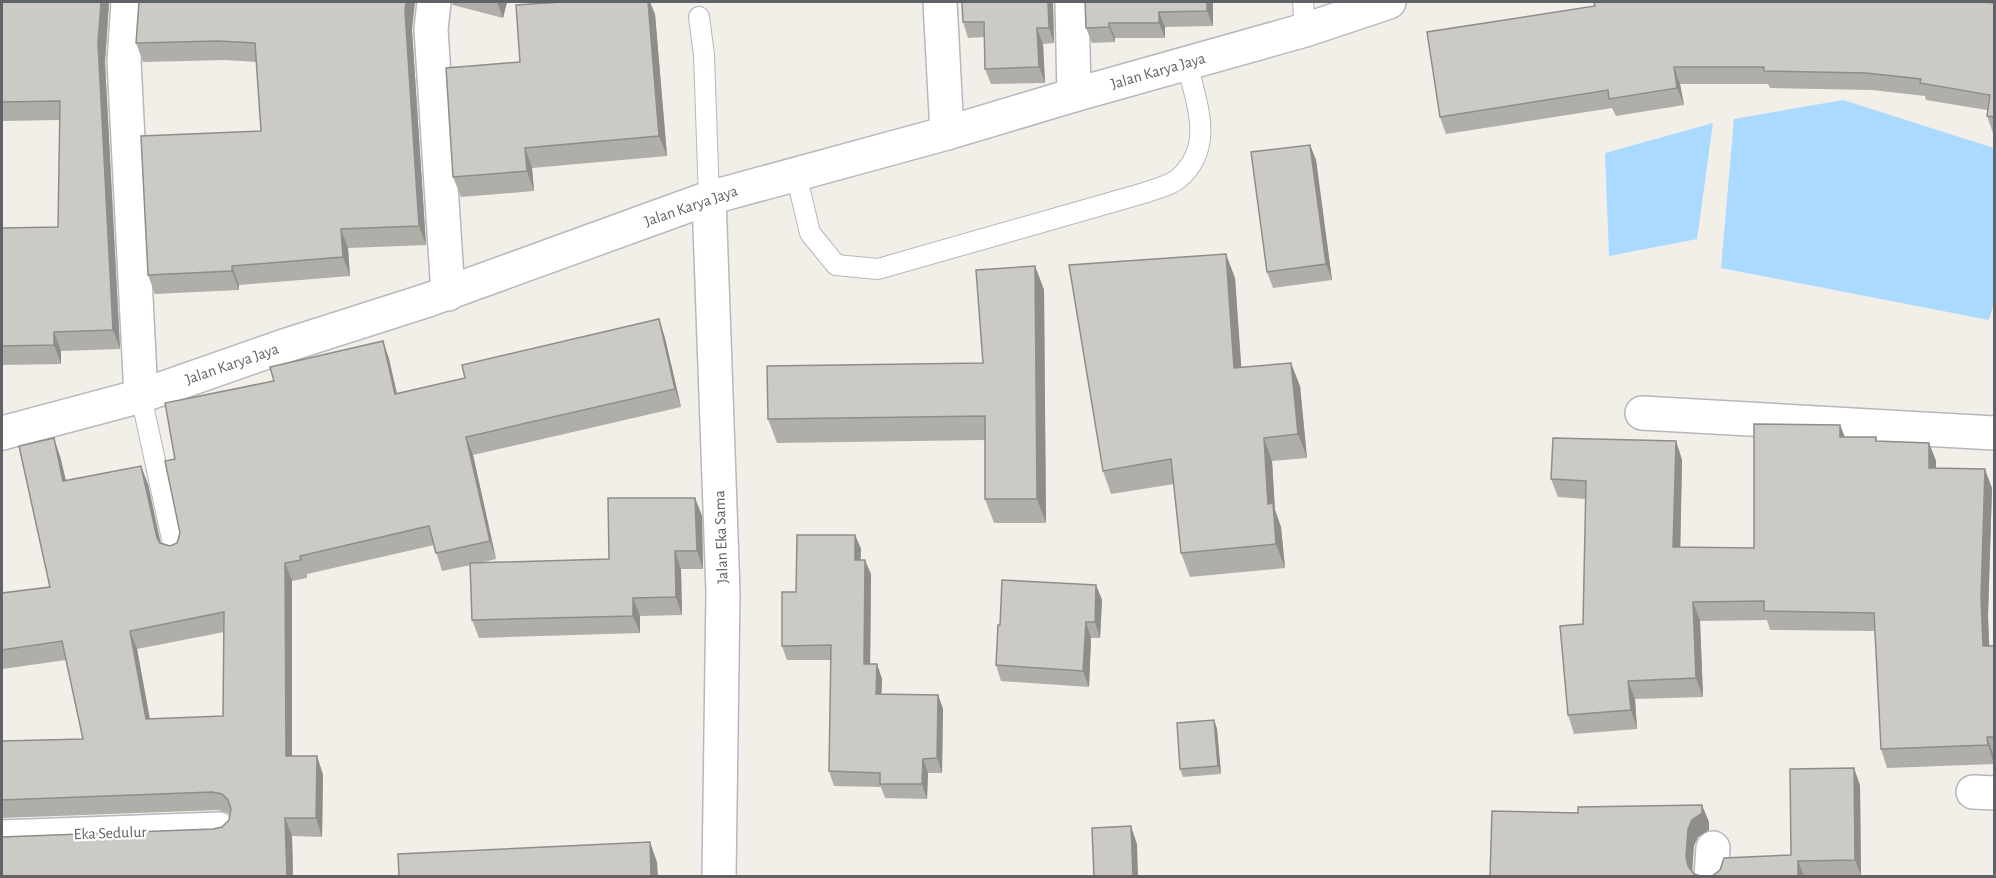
<svg xmlns="http://www.w3.org/2000/svg" width="1996" height="878" font-family="'Alegreya Sans',sans-serif">
<style>
.water{fill:#aadaff}
.lines{fill:none;stroke-linecap:round;stroke-linejoin:round}
.lane-casing{stroke:#b5b8bc;stroke-width:22}
.street-casing{stroke:#b5b8bc;stroke-width:36}
.secondary-casing{stroke:#b6babf;stroke-width:36}
.lane{stroke:#fff;stroke-width:20}
.street{stroke:#fff;stroke-width:33}
.secondary{stroke:#fff;stroke-width:33}
.wall{fill:#afaea9;fill-rule:evenodd}
.shaded-wall{fill:#8f8d8a}
.building{fill:#cccac5;stroke:#8f8d8a;stroke-width:1.5;fill-rule:evenodd}
.labels{text-anchor:middle;dominant-baseline:central;stroke-width:4.5;stroke-linejoin:round;paint-order:stroke}
.street-label{font-size:16px;fill:#5f6368;stroke:#fff}
</style>
<rect width="100%" height="100%" fill="#f1efe8"/>
<g class="water">
<path d="M1843,100l151,48v155l-5,17 -268,-52 13,-149z"/>
<path d="M1713,123l-16,116 -88,17 -4,-103z"/>
</g>
<g class="lines">
<defs>
<g id="lane">
<path d="M1303,2l2,28"/>
<path d="M699,17l5,38 5,143"/>
<path d="M796,174l14,59 26,32 42,4 266,-76c10,-4 26,-7 34,-14 38,-32 18,-76 9,-116"/>
<path d="M141,396l34,157"/>
</g>
<g id="street">
<path d="M128,2l-4,59 17,335"/>
<path d="M434,2l-3,27 17,265"/>
<path d="M940,2l7,131"/>
<path d="M1072,2l2,93"/>
<path d="M709,198l14,394 -4,284"/>
<path d="M1642,413l352,20"/>
<path d="M1973,792l21,1"/>
<path d="M2,837l217,-8"/>
<path d="M1711,876l2,-28"/>
</g>
<path id="secondary" d="M2,433l139,-37 140,-49 147,-47 281,-102 238,-65 127,-38 231,-65 84,-28"/>
</defs>
<use href="#lane" class="lane-casing"/>
<use href="#street" class="street-casing"/>
<use href="#secondary" class="secondary-casing"/>
<use href="#lane" class="lane"/>
<use href="#street" class="street"/>
<use href="#secondary" class="secondary"/>
</g>
<g class="wall">
<path d="M2,2h107l-4,60 15,287 -59,2v13l-59,1v-137l56,-1 2,-107 -58,1z"/>
<path d="M451,2h56l-4,16 -50,-13z"/>
<path d="M1053,2l1,41 -11,1 2,39 -54,1 -6,-15 -1,-32 -16,1 -5,-16z"/>
<path d="M1085,2h128v24l-48,1v11h-50v4l-23,1 -6,-15z"/>
<path d="M1995,3v130h-2l-6,-17v-6l-61,-10 -1,-4 -53,-6 -102,-2 -2,-4h-88l4,21 -68,11 -4,-8 -166,26 -6,-17 -13,-85z"/>
<path d="M655,14l12,142 -135,12 2,23 -73,6 -8,-20 67,-115z"/>
<path d="M412,30l14,215 -78,3 2,28 -111,9v5l-84,4 -7,-19 113,-144 -5,-69 -31,-2 -82,2 -7,-19z"/>
<path d="M1310,145l6,15 16,120 -59,8 -6,-16z"/>
<path d="M1035,266l9,24 2,233h-52l-9,-24v-59l-208,3 -9,-24 215,-56z"/>
<path d="M1235,278l6,89 59,19 7,72 -35,3 3,49 6,17 4,41 -95,9 -9,-24 -7,-69 -63,10 -8,-23z"/>
<path d="M659,319l6,19 16,69 -208,48 23,104 -17,4 130,-4 86,-61 7,18 1,53h-22l1,46 -42,1v17l-161,5 -7,-18 -1,-55 -29,6 -8,-26 -127,29v4l-15,3v175h25l6,19 -1,62 -30,-1 1,40h-291l211,-47 9,-2 7,-7 1,-6 -2,-1 -10,-3 -216,8v-77l81,-2 -17,-79 -64,9v-76l48,-6 10,-131 6,24 82,4 13,59 9,3 7,-3 3,-10 -5,-74 99,-78 109,-40 6,18 8,35 68,-16zM224,632l-1,84 -73,3 -13,-70z"/>
<path d="M1840,425l5,12h31l1,4 52,2 7,18v7l56,20 -4,128 1,30h6l-1,118 -107,4 -6,-19 -6,-118 -105,-1 -3,-10 -67,1 3,76 -68,2 2,30 -63,5 -6,-19 15,-91 3,-125 -28,-2 -7,-18 125,-38 6,19 -2,87 74,1z"/>
<path d="M855,535l6,14 -1,11 11,14 -1,90h7l5,15 -1,15 57,1 5,14 -1,64h-14l-1,26 -42,-1 -4,-11 -47,-1 -5,-15 2,-111h-44l-5,-14 14,-54z"/>
<path d="M1096,585l6,15 -2,38h-9l-2,49 -88,-6 -5,-16 4,-40z"/>
<path d="M1214,720l3,9 4,45 -38,3 -3,-8z"/>
<path d="M1860,785l1,91h-153l83,-21z"/>
</g>
<g class="shaded-wall">
<path d="M101,2h8l-4,60 15,287 -7,-19 -15,-287z"/>
<path d="M406,2h9l-3,28 14,215 -7,-19 -14,-215z"/>
<path d="M497,2h10l-4,16z"/>
<path d="M648,2h2l5,12 12,142 -8,-20z"/>
<path d="M1048,2h5l1,41 -5,-15z"/>
<path d="M1207,2h6v24l-6,-15z"/>
<path d="M1159,12l6,15v11l-6,-15z"/>
<path d="M1109,23l6,15v4l-6,-15z"/>
<path d="M1037,28l6,16 2,39 -6,-16z"/>
<path d="M1674,67l6,17 4,21 -7,-17z"/>
<path d="M1310,145l6,15 16,120 -6,-16z"/>
<path d="M525,148l7,20 2,23 -7,-20z"/>
<path d="M341,229l7,19 2,28 -7,-19z"/>
<path d="M1226,254l9,24 8,113 -9,-23z"/>
<path d="M232,266l7,19v5l-7,-19z"/>
<path d="M1035,266l9,24 2,233 -9,-24z"/>
<path d="M659,319l6,19 16,69 -6,-18z"/>
<path d="M54,332l7,19v13l-7,-19z"/>
<path d="M383,341l6,18 12,53 -6,-18z"/>
<path d="M1291,363l9,23 7,72 -9,-24z"/>
<path d="M1840,425l7,18 -7,-6z"/>
<path d="M466,437l7,18 23,104 -6,-18z"/>
<path d="M54,438l6,18 10,43 -7,-18z"/>
<path d="M1264,438l8,23 3,49 6,17 4,41 -9,-24 -8,-40z"/>
<path d="M1676,441l6,19 -2,106 -7,-19z"/>
<path d="M1929,443l7,18v25l-7,-18z"/>
<path d="M141,466l7,18 15,72 -6,-18z"/>
<path d="M1985,469l7,19 -4,128 2,48 -7,-18 -2,-48z"/>
<path d="M695,498l7,18 1,53 -6,-18z"/>
<path d="M855,535l6,14 -1,25 -5,-14z"/>
<path d="M675,551l6,18 1,46 -6,-18z"/>
<path d="M865,560l6,14 -1,104 -6,-14z"/>
<path d="M285,563l7,18v193l-6,-18z"/>
<path d="M1096,585l6,15 -2,38 -5,-16z"/>
<path d="M633,598l7,18v17l-7,-17z"/>
<path d="M1693,602l7,19 3,76 -7,-19z"/>
<path d="M1086,622l5,16 -2,49 -6,-16z"/>
<path d="M130,631l7,18 16,88 -7,-18z"/>
<path d="M877,664l5,15 -1,30 -5,-15z"/>
<path d="M1628,681l7,18 2,30 -6,-19z"/>
<path d="M938,695l5,14 -1,64 -5,-15z"/>
<path d="M1214,720l3,9 4,45 -3,-8z"/>
<path d="M1987,737l7,19v8l-6,-19z"/>
<path d="M317,756l6,19 -1,62 -6,-19z"/>
<path d="M923,759l5,14 -1,26 -5,-15z"/>
<path d="M1854,768l6,17 1,91 -6,-16z"/>
<path d="M1702,805l7,17v8l-11,7 -4,9 -2,29 -4,-9 -2,-9 2,-28 4,-9z"/>
<path d="M285,818l7,18 1,40h-6z"/>
<path d="M1131,826l6,18 1,32h-5z"/>
<path d="M650,842l7,20 1,14h-7z"/>
<path d="M1798,861l6,15h-6z"/>
</g>
<g class="building">
<path d="M2,2h99l-3,41 15,287 -59,2v13l-52,1v-118l56,-1 2,-126 -58,1z"/>
<path d="M139,2h267l-1,9 14,215 -78,3 2,28 -111,9v5l-84,4 -7,-139 120,-5 -6,-88 -37,-2 -82,2z"/>
<path d="M562,2h86l11,134 -134,12 2,23 -74,6 -7,-109 74,-6 -4,-57z"/>
<path d="M962,2h86l1,26h-12l2,39 -54,2 -1,-47h-21z"/>
<path d="M1085,2h122v9l-48,1v11h-50v4l-23,1z"/>
<path d="M1594,2h387l14,1v114l-8,-1 3,-21 -70,-12 1,-4 -55,-6 -102,-2v-4h-90l3,21 -68,11 -1,-9 -168,27 -13,-85 168,-26z"/>
<path d="M1310,145l16,119 -59,8 -16,-120z"/>
<path d="M1226,254l8,114 57,-5 7,71 -34,4 4,66 5,-1 3,41 -95,9 -10,-94 -68,12 -34,-206z"/>
<path d="M1035,266l2,233h-52v-83l-217,3 -1,-53 216,-3 -7,-93z"/>
<path d="M659,319l16,70 -209,48 24,104 -54,12 -7,-27 -129,30 1,4 -16,3 1,193h31l-1,62h-31l2,58h-285v-39l211,-8 9,-2 7,-7 2,-11 -3,-9 -6,-6 -10,-2 -210,8v-59l81,-2 -21,-98 -60,9v-57l48,-6 -31,-141 35,-8 9,43 78,-15 16,72 3,5 10,3 7,-3 3,-10 -15,-72 10,-2 -10,-56 109,-22 -4,-14 113,-26 12,53 70,-16 -3,-13zM224,612l-1,104 -77,3 -16,-88z"/>
<path d="M1754,424l86,1v12h36v4l53,2v25l56,1 -4,129 2,48h12v91h-8l1,8 -107,4 -7,-136 -110,-2v-10l-71,1 3,76 -68,3 3,29 -63,5 -8,-89 23,-2 3,-143 -35,-2 2,-41 123,3 -3,106 81,1z"/>
<path d="M608,498h87l2,53h-22l1,46 -43,1v18l-161,4 -2,-57 139,-4z"/>
<path d="M797,535h58v25h10l-1,104h13l-1,30 62,1 -1,63 -14,1 -1,25h-42v-11l-51,-2 2,-126 -49,1v-54h14z"/>
<path d="M1002,580l94,5 -1,37h-9l-3,49 -87,-6 2,-40h2z"/>
<path d="M1214,720l4,46 -38,3 -3,-46z"/>
<path d="M1854,768l1,92 -57,1v15h-90h4l8,-6 4,-12 67,-3 -1,-86z"/>
<path d="M1702,805v8l-10,7 -4,9 -2,28 2,9 6,8 7,2h-211l2,-65 86,2v-6z"/>
<path d="M1131,826l2,50h-39l-2,-48z"/>
<path d="M650,842l1,34h-252l-1,-22z"/>
</g>
<g class="labels">
<g class="street-label">
<text transform="translate(1158 71) rotate(-16)">Jalan Karya Jaya</text>
<text transform="translate(691 206) rotate(-19)">Jalan Karya Jaya</text>
<text transform="translate(232 364) rotate(-19)">Jalan Karya Jaya</text>
<text transform="translate(721 537) rotate(-92)">Jalan Eka Sama</text>
<text transform="translate(110 833) rotate(-2)">Eka Sedulur</text>
</g>
</g>
<rect width="1996" height="878" fill="none" stroke="#5f6368" stroke-width="6"/>
</svg>
